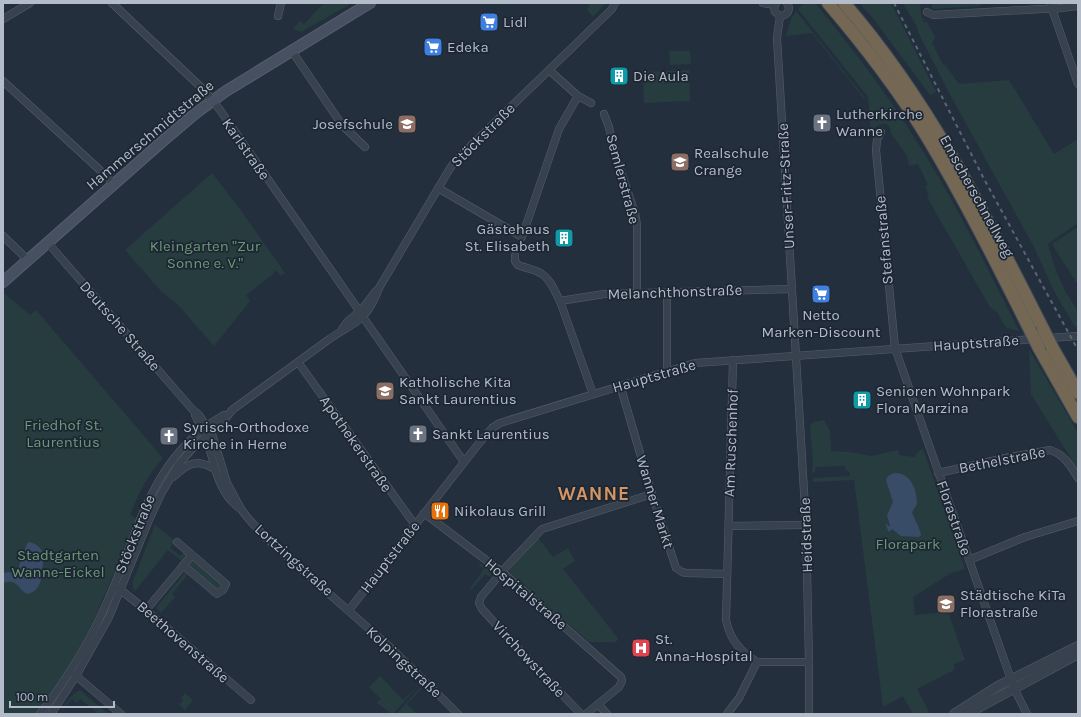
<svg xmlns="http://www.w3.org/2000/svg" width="1081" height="717" font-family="Karla,sans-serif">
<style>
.green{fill:#263c3f}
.water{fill:#394c67}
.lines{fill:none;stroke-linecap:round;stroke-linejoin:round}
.minor-casing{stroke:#565f6c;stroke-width:8}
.tertiary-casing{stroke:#565f6c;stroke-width:10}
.secondary-casing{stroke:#565f6c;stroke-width:12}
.motorway-casing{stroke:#434c59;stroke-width:14}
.minor{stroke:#38414e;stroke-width:7}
.tertiary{stroke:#38414e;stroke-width:9}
.secondary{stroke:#465061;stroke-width:10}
.motorway{stroke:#746855;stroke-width:12}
.rail{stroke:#5a6575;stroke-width:2;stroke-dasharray:4 4;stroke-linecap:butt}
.motorway-bridge-casing{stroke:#434c59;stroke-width:14;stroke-linecap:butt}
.motorway-bridge{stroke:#746855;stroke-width:12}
.labels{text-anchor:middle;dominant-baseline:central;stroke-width:3.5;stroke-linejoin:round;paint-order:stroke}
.poi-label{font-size:15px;fill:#b4bcc9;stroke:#1d2633;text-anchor:start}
.street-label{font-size:15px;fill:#b4bcc9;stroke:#1d2633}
.park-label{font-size:15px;fill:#6b9a76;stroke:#1d2633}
.district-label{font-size:19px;font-weight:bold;letter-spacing:1px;fill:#d59563;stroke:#1d2633}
</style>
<rect width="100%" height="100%" fill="#242f3e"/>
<g class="green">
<path d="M324,3h28l-51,29 -8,-3 7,-8 4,3z"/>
<path d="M590,3h16l-13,14 -6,-7z"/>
<path d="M804,3h11c36,43 69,87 99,134 40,62 72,128 105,194l-12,-3 -5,-6 -4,-9 -8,-6 -63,-110h2l-4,-11 3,-1 -10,-21 -9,2 -2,-10 -16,-23c-1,-15 -14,-10 -20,-1l-3,-35 -70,-88z"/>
<path d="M859,3h32l45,89 -6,3 -58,-78z"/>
<path d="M903,3h17l1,12 3,7h3l8,15 -3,6 10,20 4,3 13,18 50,-4 45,74 24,-15v84l-30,21 7,24 10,23 13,20v16h-3l-21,-36 -20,-44 -86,-156 -30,-59 -1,-5z"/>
<path d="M931,3h49l1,3 -48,3z"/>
<path d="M796,11l68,86 1,3 -53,-67 -26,3 5,-17z"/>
<path d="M669,51h21l1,13 -21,1z"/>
<path d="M689,70l1,31 -46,2 -1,-31z"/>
<path d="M212,173l28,36 45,64 -5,3 -4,-6 -4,5 -26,20 4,6 -36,45 -36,-41 -17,-14 -36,-41z"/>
<path d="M1078,227v58l-26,-41z"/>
<path d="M5,294l25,21 6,-5 127,148c-16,17 -24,35 -33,57l8,4 -1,2 -3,1c-27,69 -51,134 -99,192h-32v-418z"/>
<path d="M1029,349l49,84v37l-47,-76z"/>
<path d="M824,420l6,11 1,20 19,1 21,4 27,-6 1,5 15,2 6,-7 3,-1 42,120 -14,4 -38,24 2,18 33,-3 17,48 -11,4v6l-37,19 13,25h-17l-10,-18 -20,11 -29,-227 -41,2v-4l37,-2 -1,-4 -3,-2 -1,-4 -30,1v5l-3,1 1,-10 -3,-38 4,-3z"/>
<path d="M155,525l20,16 -5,7 10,8 4,-4 3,3 -5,6 -14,-11 -33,41 -2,-4v-6z"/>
<path d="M538,538l15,19 15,-9 7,13 -12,8 54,68 1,3 -3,2h-26l-77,-68 -2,-2v-3z"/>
<path d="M192,560l29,24 -2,5 -3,1 -28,-23v-4z"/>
<path d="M480,563l10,7 1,3 -1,4 -5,-3 -13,15 -2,-1 14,-19 -5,-4z"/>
<path d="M186,571l3,2 -17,21 3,3 -14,16 -5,-5z"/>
<path d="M380,676l23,24 15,-14 -24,27 -2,1 -15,-11 4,-4 -12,-12z"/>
<path d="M420,688h2l-15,16 10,10h-21z"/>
<path d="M80,690l28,24h-9l-19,-15 -3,4 -5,-4 -13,15c6,-8 12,-21 21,-24z"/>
<path d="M185,693l8,7 -8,10 -6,-5 4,-5 -2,-2z"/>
</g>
<g class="water">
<path d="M894,473c17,-1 23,17 23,31l-5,8c2,7 8,16 9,23l-2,2 -18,-1 -9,-7 -3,3 -3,-6v-3l2,3h2l-3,-11 6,-13 -7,-22 2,-4z"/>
<path d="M29,542c6,1 10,4 13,9 2,3 2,8 1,12 -1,13 -1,28 -16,31 -10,-6 -10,-16 -24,-11v-10l12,-2 4,-5 8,-22z"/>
</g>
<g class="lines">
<defs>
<g id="minor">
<path d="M112,3l93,88 15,19 140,202"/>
<path d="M763,3l12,2"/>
<path d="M776,3l-2,4 1,5 5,4c8,0 11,-7 7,-13"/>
<path d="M1050,3l28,81"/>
<path d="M927,12l6,3 108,-6h12l25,-3"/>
<path d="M278,16l3,-13"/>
<path d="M780,16l-3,22 29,487 3,137v52"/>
<path d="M3,19l27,-16"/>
<path d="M292,51l50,74 23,22"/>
<path d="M549,70l29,26 13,7"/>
<path d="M3,81l99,91 12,12"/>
<path d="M604,114l5,13 4,19 7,23 15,44 2,12v68"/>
<path d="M881,132l-4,8 -1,10 19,198 119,340 13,26"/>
<path d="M438,188l84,49 37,-108 19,-33"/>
<path d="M3,236l25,24"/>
<path d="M48,243l144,166 7,6 14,22 14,46 14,26 6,8 18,20 20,18 107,94 66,65"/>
<path d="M515,256v5l3,4c7,3 17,4 24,9 9,6 13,18 18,27l33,93"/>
<path d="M667,293v78"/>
<path d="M560,301l44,-7 188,-5"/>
<path d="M363,317l101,145"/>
<path d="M342,329l5,-7 15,-13 14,-18"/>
<path d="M733,360l-7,260c4,20 15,32 31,42"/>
<path d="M298,362l117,163"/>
<path d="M620,385l32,109 24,74 6,4 4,1 41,1"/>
<path d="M195,415c4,7 8,15 11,23 9,24 10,52 32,69"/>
<path d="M938,473l72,-16 40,-7c14,4 21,16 28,28"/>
<path d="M173,477c4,-3 7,-6 11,-9 11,-8 20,-5 31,1"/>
<path d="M424,513l83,63 114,101 1,4 -3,6 -33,27"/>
<path d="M729,526l77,-1"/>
<path d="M177,542l49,42 -3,6 -6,4 -34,-29"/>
<path d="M969,560l56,-23 53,-16"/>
<path d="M118,588l28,22 105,90"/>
<path d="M146,610l46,-55"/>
<path d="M349,610l127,-163 16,-19 8,-5 195,-60 383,-27"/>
<path d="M757,662h52"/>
<path d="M74,674l47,40"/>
<path d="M598,704l9,10"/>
<path d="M40,714c27,-35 50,-73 68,-114 31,-69 43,-144 116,-185"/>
<path d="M51,714l25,-38 33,-59 40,-97 12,-26 17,-29 15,-17 33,-30 6,-8 96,-70c27,-19 38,-17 51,-52l70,-118 6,-9 157,-152 3,-6"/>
<path d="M581,714l-58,-60 -41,-45 -3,-6 2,-6 25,-30 36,-38 110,-35"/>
<path d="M727,714l12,-16 18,-36"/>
</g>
<g id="tertiary">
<path d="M954,714l44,-28 80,-40"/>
<path d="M967,714l111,-60"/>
</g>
<path id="secondary" d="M3,282l161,-142 32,-27 30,-22 144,-88"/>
<g id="motorway">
<path d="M828,3c36,42 69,85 98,132 38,63 71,129 104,195"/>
<path d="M844,3c85,98 141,211 199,326"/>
<path d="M1052,347l26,46"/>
<path d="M1039,348l39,69"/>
</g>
</defs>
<use href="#minor" class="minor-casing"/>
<use href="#tertiary" class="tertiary-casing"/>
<use href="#secondary" class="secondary-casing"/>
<use href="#motorway" class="motorway-casing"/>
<use href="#minor" class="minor"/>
<use href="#tertiary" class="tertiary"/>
<use href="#secondary" class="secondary"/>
<use href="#motorway" class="motorway"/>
<path class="rail" d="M894,3l90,176 94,171"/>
<defs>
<g id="motorway-bridge">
<path d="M1043,329l9,18"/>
<path d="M1030,330l9,18"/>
</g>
</defs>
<use href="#motorway-bridge" class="motorway-bridge-casing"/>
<use href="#motorway-bridge" class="motorway-bridge"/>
</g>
<defs>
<symbol id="supermarket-square" viewBox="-11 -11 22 22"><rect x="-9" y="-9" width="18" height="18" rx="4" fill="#3f7fe0" stroke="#1d2633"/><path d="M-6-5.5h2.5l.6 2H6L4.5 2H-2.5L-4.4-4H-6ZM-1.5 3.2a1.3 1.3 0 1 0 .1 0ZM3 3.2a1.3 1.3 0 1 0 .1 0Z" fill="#fff"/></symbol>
<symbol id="building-square" viewBox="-11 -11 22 22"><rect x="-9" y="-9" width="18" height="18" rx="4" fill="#0f9aa8" stroke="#1d2633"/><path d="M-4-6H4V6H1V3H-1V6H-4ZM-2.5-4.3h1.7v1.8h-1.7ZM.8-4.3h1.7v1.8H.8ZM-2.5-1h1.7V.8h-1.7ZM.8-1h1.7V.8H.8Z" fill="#fff"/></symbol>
<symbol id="church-square" viewBox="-11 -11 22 22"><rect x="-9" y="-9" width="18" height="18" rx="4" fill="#6b7280" stroke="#1d2633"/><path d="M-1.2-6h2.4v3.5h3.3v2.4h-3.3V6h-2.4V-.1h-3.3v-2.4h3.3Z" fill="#fff"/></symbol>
<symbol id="school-square" viewBox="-11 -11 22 22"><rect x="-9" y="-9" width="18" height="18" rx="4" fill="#8d6e63" stroke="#1d2633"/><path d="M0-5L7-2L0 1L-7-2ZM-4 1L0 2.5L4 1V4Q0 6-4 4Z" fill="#fff"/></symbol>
<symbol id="restaurant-square" viewBox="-11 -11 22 22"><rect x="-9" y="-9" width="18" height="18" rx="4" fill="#e8710a" stroke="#1d2633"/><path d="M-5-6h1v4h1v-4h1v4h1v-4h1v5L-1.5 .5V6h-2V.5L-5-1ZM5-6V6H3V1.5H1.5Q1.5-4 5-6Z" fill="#fff"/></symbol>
<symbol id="hospital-square" viewBox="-11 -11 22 22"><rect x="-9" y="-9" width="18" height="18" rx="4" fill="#e0444e" stroke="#1d2633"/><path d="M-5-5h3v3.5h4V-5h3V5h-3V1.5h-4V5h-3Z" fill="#fff"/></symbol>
</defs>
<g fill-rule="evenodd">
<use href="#supermarket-square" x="478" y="11" width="22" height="22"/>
<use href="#supermarket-square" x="422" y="36" width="22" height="22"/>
<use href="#building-square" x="608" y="65" width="22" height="22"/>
<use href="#church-square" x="811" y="112" width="22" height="22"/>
<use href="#school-square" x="396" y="113" width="22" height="22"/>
<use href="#school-square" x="669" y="151" width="22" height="22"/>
<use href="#building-square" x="553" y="227" width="22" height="22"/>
<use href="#supermarket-square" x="810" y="283" width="22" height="22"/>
<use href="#school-square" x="374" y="380" width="22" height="22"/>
<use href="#building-square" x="851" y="389" width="22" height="22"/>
<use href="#church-square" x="407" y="423" width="22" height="22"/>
<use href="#church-square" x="158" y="425" width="22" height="22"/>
<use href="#restaurant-square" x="429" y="500" width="22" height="22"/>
<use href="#school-square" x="935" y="593" width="22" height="22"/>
<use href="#hospital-square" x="630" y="637" width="22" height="22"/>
</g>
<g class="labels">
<g class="poi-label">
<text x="503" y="22">Lidl</text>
<text x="447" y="47">Edeka</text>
<text x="633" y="76">Die Aula</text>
<text x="836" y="114">Lutherkirche<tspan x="836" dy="17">Wanne</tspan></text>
<text x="393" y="124" text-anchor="end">Josefschule</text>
<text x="694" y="153">Realschule<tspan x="694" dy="17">Crange</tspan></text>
<text x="550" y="229" text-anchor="end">Gästehaus<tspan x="550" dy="17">St. Elisabeth</tspan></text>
<text x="821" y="315" text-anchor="middle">Netto<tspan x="821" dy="17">Marken-Discount</tspan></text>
<text x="399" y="382">Katholische Kita<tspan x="399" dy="17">Sankt Laurentius</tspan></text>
<text x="876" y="391">Senioren Wohnpark<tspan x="876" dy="17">Flora Marzina</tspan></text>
<text x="183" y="427">Syrisch-Orthodoxe<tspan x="183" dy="17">Kirche in Herne</tspan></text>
<text x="432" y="434">Sankt Laurentius</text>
<text x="454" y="511">Nikolaus Grill</text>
<text x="960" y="595">Städtische KiTa<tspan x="960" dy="17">Florastraße</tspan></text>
<text x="655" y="639">St.<tspan x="655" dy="17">Anna-Hospital</tspan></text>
</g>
<g class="street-label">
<text transform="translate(150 135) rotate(-40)">Hammerschmidtstraße</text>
<text transform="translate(483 135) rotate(-45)">Stöckstraße</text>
<text transform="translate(246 149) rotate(55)">Karlstraße</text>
<text transform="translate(623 179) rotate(75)">Semlerstraße</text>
<text transform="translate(786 186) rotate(-93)">Unser-Fritz-Straße</text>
<text transform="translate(977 196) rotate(61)">Emscherschnellweg</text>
<text transform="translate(884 240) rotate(-95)">Stefanstraße</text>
<text transform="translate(675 292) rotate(-2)">Melanchthonstraße</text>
<text transform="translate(120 326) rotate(49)">Deutsche Straße</text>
<text transform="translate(976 343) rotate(-4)">Hauptstraße</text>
<text transform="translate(654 376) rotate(-16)">Hauptstraße</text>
<text transform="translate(731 443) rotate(-88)">Am Ruschenhof</text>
<text transform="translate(356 444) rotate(55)">Apothekerstraße</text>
<text transform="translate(1002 460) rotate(-11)">Bethelstraße</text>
<text transform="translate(655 502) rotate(73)">Wanner Markt</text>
<text transform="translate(954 518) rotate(71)">Florastraße</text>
<text transform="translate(135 534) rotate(-68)">Stöckstraße</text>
<text transform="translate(806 535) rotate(-92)">Heidstraße</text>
<text transform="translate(390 557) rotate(-52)">Hauptstraße</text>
<text transform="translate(294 560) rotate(42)">Lortzingstraße</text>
<text transform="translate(526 594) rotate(40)">Hospitalstraße</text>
<text transform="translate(183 642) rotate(41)">Beethovenstraße</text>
<text transform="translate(529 659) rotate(47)">Virchowstraße</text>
<text transform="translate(404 662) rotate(43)">Kolpingstraße</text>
</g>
<g class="park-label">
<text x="205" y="246">Kleingarten "Zur<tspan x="205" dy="17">Sonne e. V."</tspan></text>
<text x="63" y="425">Friedhof St.<tspan x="63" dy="17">Laurentius</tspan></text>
<text x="908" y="544">Florapark</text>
<text x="58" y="555">Stadtgarten<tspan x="58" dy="17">Wanne-Eickel</tspan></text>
</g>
<g class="district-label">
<text x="594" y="494">WANNE</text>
</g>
</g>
<rect width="1081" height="717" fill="none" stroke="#b4bcc9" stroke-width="8"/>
<path d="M10 701v6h104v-6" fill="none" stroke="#b4bcc9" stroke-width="2"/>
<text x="16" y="701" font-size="12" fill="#b4bcc9" stroke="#1d2633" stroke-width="3" paint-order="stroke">100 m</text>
</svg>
